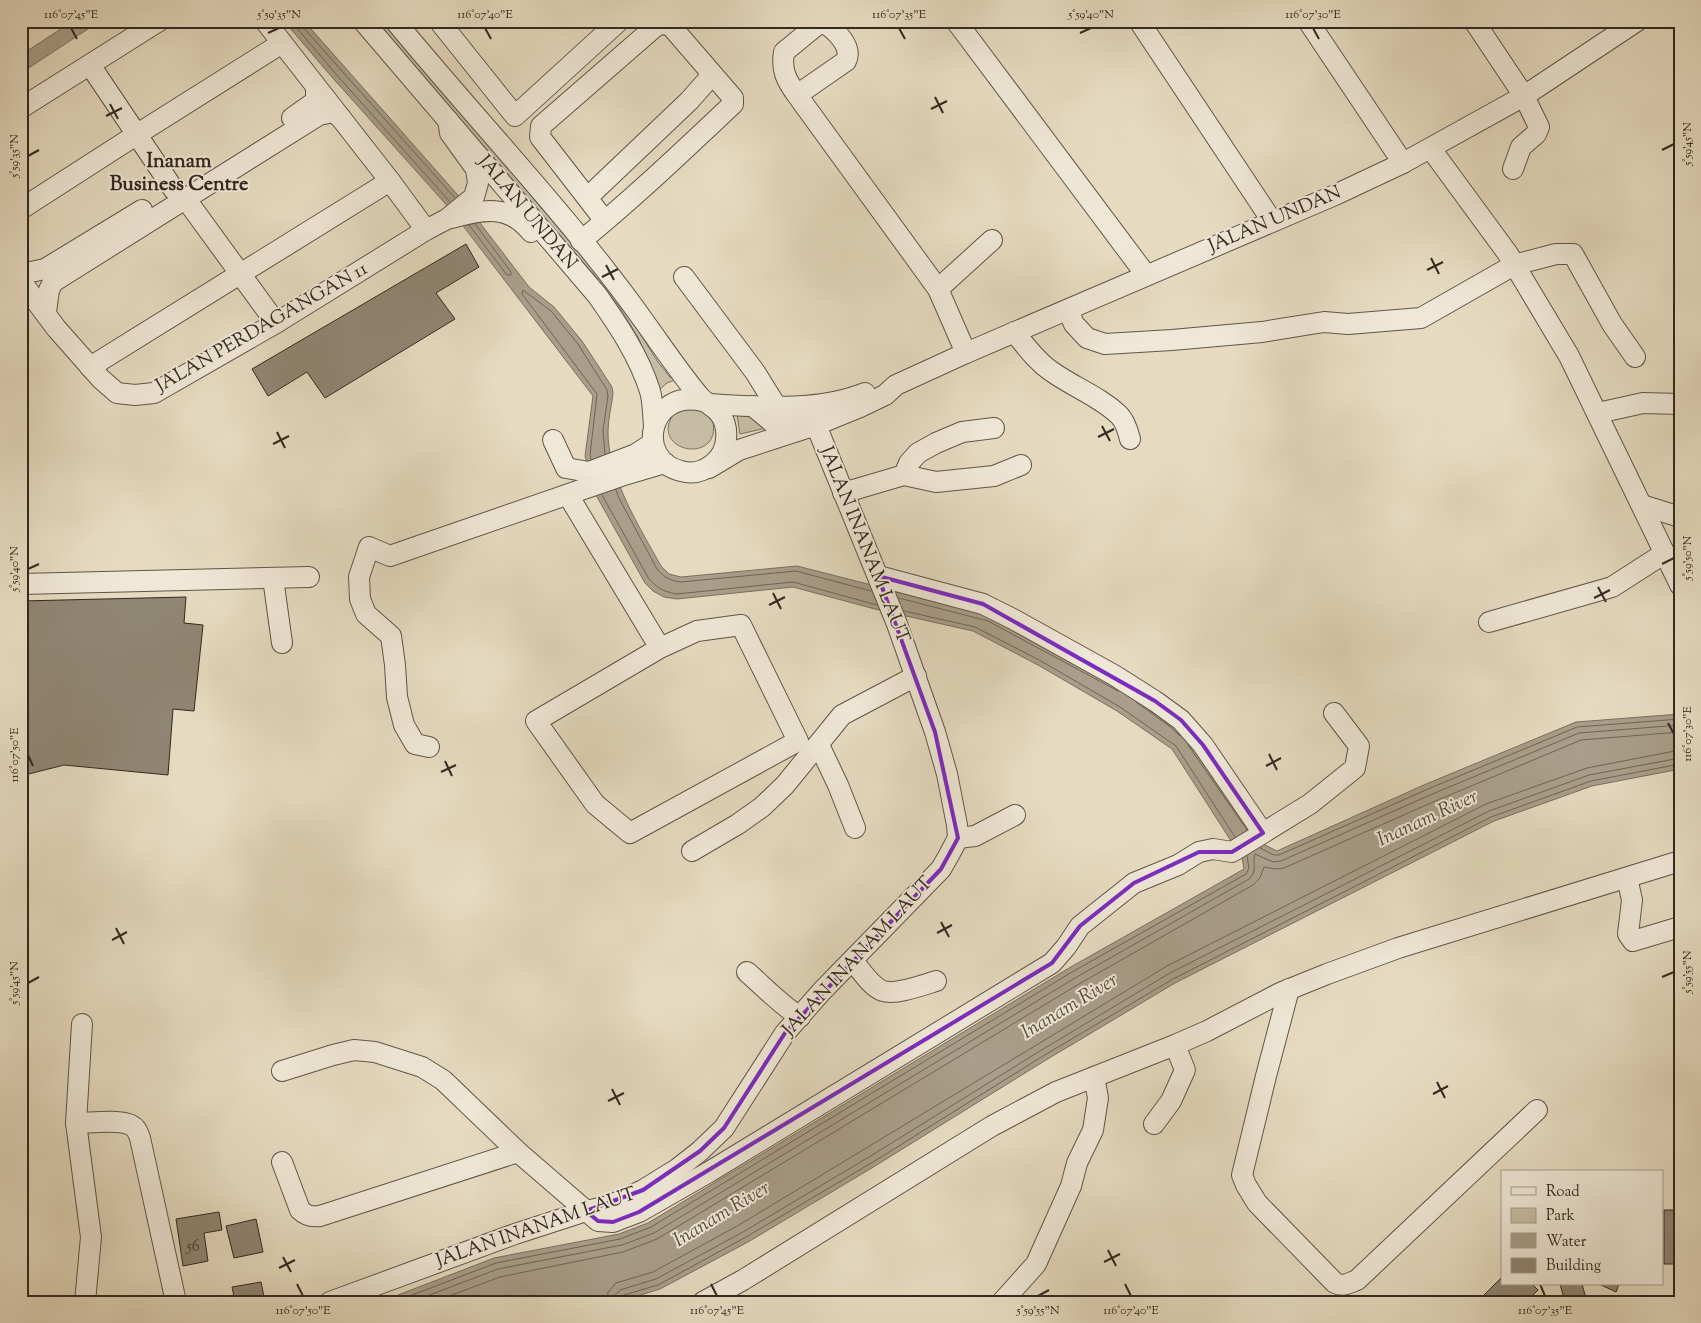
<svg xmlns="http://www.w3.org/2000/svg" width="1701" height="1323" font-family="'Sorts Mill Goudy',serif">
<style>
.green{fill:#c7bda6;stroke:#7c7363}
.water{fill:#a99e8a;stroke:#796f60}
.lines{fill:none;stroke-linecap:round;stroke-linejoin:round}
.shore{stroke:#6e6455;stroke-width:1}
.building{fill:#908674;stroke:#322920}
.minor-casing{stroke:#5f5648;stroke-width:22}
.minor{stroke:#efe8d7;stroke-width:20}
.marked{fill:none;stroke:#7b2cbf;stroke-width:4;stroke-linejoin:round}
.ticks{fill:none;stroke:#322920;stroke-width:2}
.labels{text-anchor:middle;dominant-baseline:central;stroke-width:4;stroke-linejoin:round;paint-order:stroke}
.number-label{font-size:16px;fill:#4a4035}
.street-label{font-size:19px;fill:#322920;stroke:#efe8d7}
.neighbourhood-label{font-size:20px;font-weight:bold;fill:#322920;stroke:#efe8d7}
.water-label{font-size:20px;font-style:italic;fill:#564c40;stroke:#efe8d7}
.neatline{fill:none;stroke:#322920;stroke-width:2}
.ticks-label{font-size:12px;text-anchor:middle;fill:#322920}
</style>
<rect width="100%" height="100%" fill="#e6dbc1"/>
<filter id="stains"><feTurbulence type="fractalNoise" baseFrequency=".004" numOctaves="4"/><feColorMatrix values="0 0 0 0 .2 0 0 0 0 .09 0 0 0 0 .02 0 0 0 .5 -.17"/></filter>
<radialGradient id="worn" r=".72"><stop offset=".6" stop-color="#630" stop-opacity="0"/><stop offset="1" stop-color="#630" stop-opacity=".3"/></radialGradient>
<g class="green">
<path d="M376,21h8l234,278 40,63 12,15 5,3 -8,3 -7,6 -21,-50 -19,-31 -25,-32z"/>
<path d="M696,405l16,13c14,49 -69,35 -36,-8z"/>
<path d="M737,415l28,4 37,1 -62,14z"/>
</g>
<g class="water">
<path d="M73,21h27l-79,52v-18z"/>
<path d="M284,21h20l160,181 65,85 25,20 28,34 30,46 1,6c-1,12 -5,25 -5,38 -1,45 32,97 53,135l8,8 12,3 116,-11 185,47 148,79 59,45 74,107 14,7 149,-67 150,-62 104,-8v55l-88,17 -98,35 -319,162 -129,77 -171,106 -127,76 -88,47 -42,13h-238l114,-44 125,-24 29,-11 421,-255 175,-99 -2,-11 -70,-109 -55,-38 -79,-46 -65,-34 -98,-22 -82,-22 -116,12 -13,-2 -11,-6 -8,-8 -49,-88 -11,-39 8,-60 -142,-186 -120,-134z"/>
</g>
<g class="lines">
<g class="shore">
<path d="M291,21l44,52 115,129"/>
<path d="M301,21l1,5 153,172"/>
<path d="M469,225l38,50h4v-3l-36,-48"/>
<path d="M591,459l-1,-4 7,-61 -75,-100 1,-4 28,21 27,33 29,46 1,6 -5,34 2,24"/>
<path d="M616,490l3,8 38,71c7,8 13,12 24,13l115,-11 75,20"/>
<path d="M602,495l47,84c9,10 16,13 28,15l116,-12 84,23"/>
<path d="M899,598l89,23 130,70"/>
<path d="M904,611l71,16 66,34 79,46 56,39 59,91"/>
<path d="M1136,702l33,24 11,10"/>
<path d="M1188,745l59,85"/>
<path d="M1260,848l14,7h5l149,-66 149,-62 103,-8"/>
<path d="M394,1302l102,-39 124,-24 31,-12 421,-255 174,-98 3,-6 -2,-12"/>
<path d="M411,1302l87,-33 124,-24 32,-12 421,-255 174,-99c9,-8 3,-16 6,-25l18,8 8,-1 149,-66 149,-62 101,-8"/>
<path d="M433,1302l67,-25 123,-25 34,-13 422,-255 174,-99 7,-7 4,-11 11,2 9,-1 149,-66 148,-62 99,-8"/>
<path d="M607,1302l1,-10 8,-9 37,-11 86,-47 428,-259 319,-162 101,-36 93,-18"/>
<path d="M614,1302l1,-7 5,-5 36,-11 87,-47 126,-75 171,-106 130,-78 319,-162 100,-36 91,-17"/>
<path d="M620,1302l1,-4 3,-3 34,-10 88,-48 127,-75 170,-106 130,-77 318,-162 100,-36 89,-17"/>
</g>
</g>
<g class="building">
<path d="M466,244l13,23 -43,26 19,26 -130,79 -18,-26 -39,24 -16,-27z"/>
<path d="M186,597l-2,26 19,2 -9,86 -21,-2 -5,66 -104,-10 -43,11v-175z"/>
<rect x="1664" y="1210" width="16" height="54"/>
<path d="M219,1212l3,18 -18,3 4,28 -25,5 -7,-47z"/>
<path d="M256,1219l7,33 -29,6 -8,-32z"/>
<path d="M1502,1277v7h30l6,6 -12,12h-49z"/>
<path d="M261,1282l4,20h-30l-3,-15z"/>
<path d="M1560,1284h22l5,18h-22z"/>
<path d="M1599,1284h20l-3,8z"/>
</g>
<g class="lines">
<defs>
<g id="minor">
<path d="M265,21l125,160 36,49"/>
<path d="M363,21l234,274c21,30 42,61 53,96 3,10 3,24 4,35"/>
<path d="M395,21c83,101 176,197 251,303 18,25 34,49 54,73 5,6 14,9 20,17 5,7 7,16 6,25 -1,14 -10,25 -23,31 -7,3 -15,3 -22,1 -47,-11 -32,-83 22,-70"/>
<path d="M439,21l76,95 104,-95"/>
<path d="M956,21l190,254"/>
<path d="M1139,21l133,200"/>
<path d="M1308,21l95,142"/>
<path d="M1474,21l50,75 15,31 -3,7 -15,13 -8,22"/>
<path d="M90,65l84,125"/>
<path d="M797,95l49,-34c7,-14 -10,-31 -22,-38l-7,2 -33,27c-3,18 2,28 13,43l141,194 28,64"/>
<path d="M21,108l138,-87"/>
<path d="M292,118l24,-17v-14"/>
<path d="M1431,149l77,105 61,102 111,229"/>
<path d="M588,197l101,-96 23,-26"/>
<path d="M185,198l91,125"/>
<path d="M21,209l115,-74 146,-92"/>
<path d="M451,218c32,-8 57,-15 80,14"/>
<path d="M581,241c53,-43 102,-90 152,-137v-6l-63,-73 -7,-1 -7,2 -115,100 -1,11 65,84"/>
<path d="M21,274l24,-5 97,-59"/>
<path d="M684,277l71,95 21,34"/>
<path d="M21,281l35,47 45,51 16,14 18,2 19,-2 122,-70 150,-93 21,-11 27,-22 4,-14 -2,-14 -26,-36 -2,-13"/>
<path d="M938,289l54,-49"/>
<path d="M1068,310l6,14 13,14 18,6 67,-4 90,-8 62,-10 24,2 73,-6 93,-53 42,-11h17l39,70 23,33"/>
<path d="M46,312l3,-22 4,-8 266,-167 14,-3 7,5"/>
<path d="M1014,332c12,14 22,29 37,39 22,16 48,25 68,44 6,6 9,16 11,24"/>
<path d="M90,367l300,-186"/>
<path d="M710,404c51,3 107,8 155,-11"/>
<path d="M1598,413l45,-10 37,1"/>
<path d="M553,440l13,28 23,4 47,-18 17,-11"/>
<path d="M709,468l30,-18 77,-25 44,-18 25,-12 11,-10 70,-32 369,-158 68,-32 121,-67 113,-75"/>
<path d="M904,475l5,-12 9,-10 18,-10 26,-11 32,-4"/>
<path d="M843,493l61,-18 32,7 58,-6 27,-11"/>
<path d="M568,495l92,153 37,-17 44,-6 57,116 -168,92 -35,-29 -59,-83 124,-73"/>
<path d="M1642,505l38,12"/>
<path d="M878,576l105,28 30,15 101,56 41,26 26,19 22,25 60,88"/>
<path d="M273,578l9,65"/>
<path d="M21,584l288,-7"/>
<path d="M1489,622l123,-35 53,-34"/>
<path d="M819,745l19,40 17,43"/>
<path d="M429,747l-14,-3 -11,-19 -7,-28 -2,-32 -4,-29 -25,-22 -6,-15 -1,-22 10,-30 21,9 231,-80 44,-13"/>
<path d="M958,838l17,-2 40,-21"/>
<path d="M692,851l46,-27 24,-17 23,-22 57,-70 74,-39"/>
<path d="M1627,878l5,22 -4,34 5,7 47,-14"/>
<path d="M853,961c8,9 18,26 30,30 13,4 40,-6 53,-10"/>
<path d="M747,972c17,15 33,32 53,45"/>
<path d="M1289,989l-23,87 -24,99 4,10 11,18 78,80c9,4 14,0 22,-3l180,-170"/>
<path d="M82,1024l-6,99 15,114 -6,65"/>
<path d="M282,1071l51,-16 21,-5 21,2 47,15 21,13 75,72 80,69 15,1 26,-10 70,-40 343,-209 14,-16 14,-21 54,-43 44,-18 21,-13 14,-3 19,3 78,-48 45,-36 4,-22 -25,-33"/>
<path d="M76,1123c14,0 43,-4 55,2 6,3 7,8 9,13l36,164"/>
<path d="M1154,1124l17,-23 14,-31 -10,-25"/>
<path d="M282,1162l18,48c6,6 12,7 20,6l198,-64"/>
<path d="M330,1302l185,-68 71,-23 23,-5 34,-16 34,-21 23,-18 24,-23 61,-95 37,-42 119,-122 8,-14 9,-17 -1,-13 -10,-51 -12,-42 -38,-108 -81,-199 -4,-5 -5,-1 -35,3 -19,-16"/>
<path d="M703,1302l40,-22 249,-154 64,-34 119,-47 32,-14 73,-38 47,-19 71,-26 282,-87"/>
<path d="M1002,1302l34,-38 35,-78 6,-23 16,-33 5,-32 -4,-21"/>
</g>
</defs>
<use href="#minor" class="minor-casing"/>
<use href="#minor" class="minor"/>
</g>
<path class="marked" d="M878,576l105,28 172,97 26,19 22,25 60,88 -31,19h-33l-65,31 -54,43 -28,37 -413,249 -26,10 -15,-1 -12,-10 57,-21 57,-39 24,-23 61,-95 156,-164 17,-31 -23,-106z"/>
<path class="ticks" d="M71,28l6,11M485,28l6,11M899,28l6,11M1313,28l6,11M268,33l11,-5M1080,33l11,-5M935,97l8,16M110,104l8,15M931,109l16,-8M106,116l16,-8M1662,150l12,-6M28,156l11,-6M1431,258l8,16M606,265l8,15M1427,270l16,-8M602,277l16,-8M1102,426l8,15M277,432l8,16M1098,437l16,-8M273,444l16,-8M1662,564l12,-6M28,569l11,-5M1598,587l8,15M773,593l8,16M1594,598l16,-8M769,605l16,-8M1668,723l6,11M1269,754l8,16M28,755l5,11M445,761l7,15M1266,766l15,-8M441,772l15,-7M941,922l8,15M116,928l8,16M937,933l15,-8M112,940l15,-8M1662,977l12,-5M28,983l11,-6M1437,1082l8,16M612,1089l8,16M1433,1094l15,-8M608,1101l16,-8M1108,1250l8,16M283,1257l8,15M1104,1262l16,-8M279,1268l16,-8M297,1284l6,12M711,1284l6,12M1125,1284l6,12M1540,1284l5,12M1038,1296l11,-6"/>
<g class="labels">
<g class="number-label">
<text x="193" y="1247">56</text>
</g>
<g class="street-label">
<text transform="translate(527 213) rotate(50)">JALAN UNDAN</text>
<text transform="translate(1275 220) rotate(-23)">JALAN UNDAN</text>
<text transform="translate(262 328) rotate(-30)">JALAN PERDAGANGAN 11</text>
<text transform="translate(864 545) rotate(68)">JALAN INANAM LAUT</text>
<text transform="translate(858 957) rotate(-47)">JALAN INANAM LAUT</text>
<text transform="translate(536 1228) rotate(-19)">JALAN INANAM LAUT</text>
</g>
<g class="neighbourhood-label">
<text x="179" y="162">Inanam<tspan x="179" dy="23">Business Centre</tspan></text>
</g>
<g class="water-label">
<text transform="translate(1428 819) rotate(-25)">Inanam River</text>
<text transform="translate(1070 1007) rotate(-31)">Inanam River</text>
<text transform="translate(722 1215) rotate(-31)">Inanam River</text>
</g>
</g>
<rect width="1701" height="1323" fill="none" stroke="#e6dbc1" stroke-width="55"/>
<rect x="1501" y="1170" width="162" height="115" fill="#efe8d7" stroke="#a39c8e"/>
<rect x="1511" y="1187" width="25" height="8" fill="#efe8d7" stroke="#a39c8e"/>
<text x="1546" y="1196" font-size="15" fill="#322920">Road</text>
<rect x="1511" y="1208" width="25" height="15" fill="#c7bda6" stroke="#a39c8e"/>
<text x="1546" y="1220" font-size="15" fill="#322920">Park</text>
<rect x="1511" y="1233" width="25" height="15" fill="#a99e8a" stroke="#a39c8e"/>
<text x="1546" y="1246" font-size="15" fill="#322920">Water</text>
<rect x="1511" y="1258" width="25" height="15" fill="#908674" stroke="#a39c8e"/>
<text x="1546" y="1270" font-size="15" fill="#322920">Building</text>
<rect x="28" y="28" width="1646" height="1268" class="neatline"/>
<g class="ticks-label">
<text x="71" y="18">116°07'45"E</text>
<text x="279" y="18">5°59'35"N</text>
<text x="485" y="18">116°07'40"E</text>
<text x="899" y="18">116°07'35"E</text>
<text x="1091" y="18">5°59'40"N</text>
<text x="1313" y="18">116°07'30"E</text>
<text transform="translate(1687 144) rotate(-90)" y="4">5°59'45"N</text>
<text transform="translate(14 156) rotate(-90)" y="4">5°59'35"N</text>
<text transform="translate(1687 558) rotate(-90)" y="4">5°59'50"N</text>
<text transform="translate(14 569) rotate(-90)" y="4">5°59'40"N</text>
<text transform="translate(1687 734) rotate(-90)" y="4">116°07'30"E</text>
<text transform="translate(14 755) rotate(-90)" y="4">116°07'50"E</text>
<text transform="translate(1687 972) rotate(-90)" y="4">5°59'55"N</text>
<text transform="translate(14 983) rotate(-90)" y="4">5°59'45"N</text>
<text x="303" y="1314">116°07'50"E</text>
<text x="717" y="1314">116°07'45"E</text>
<text x="1038" y="1314">5°59'55"N</text>
<text x="1131" y="1314">116°07'40"E</text>
<text x="1545" y="1314">116°07'35"E</text>
</g>
<rect width="100%" height="100%" filter="url(#stains)"/>
<rect width="100%" height="100%" fill="url(#worn)"/>
</svg>
